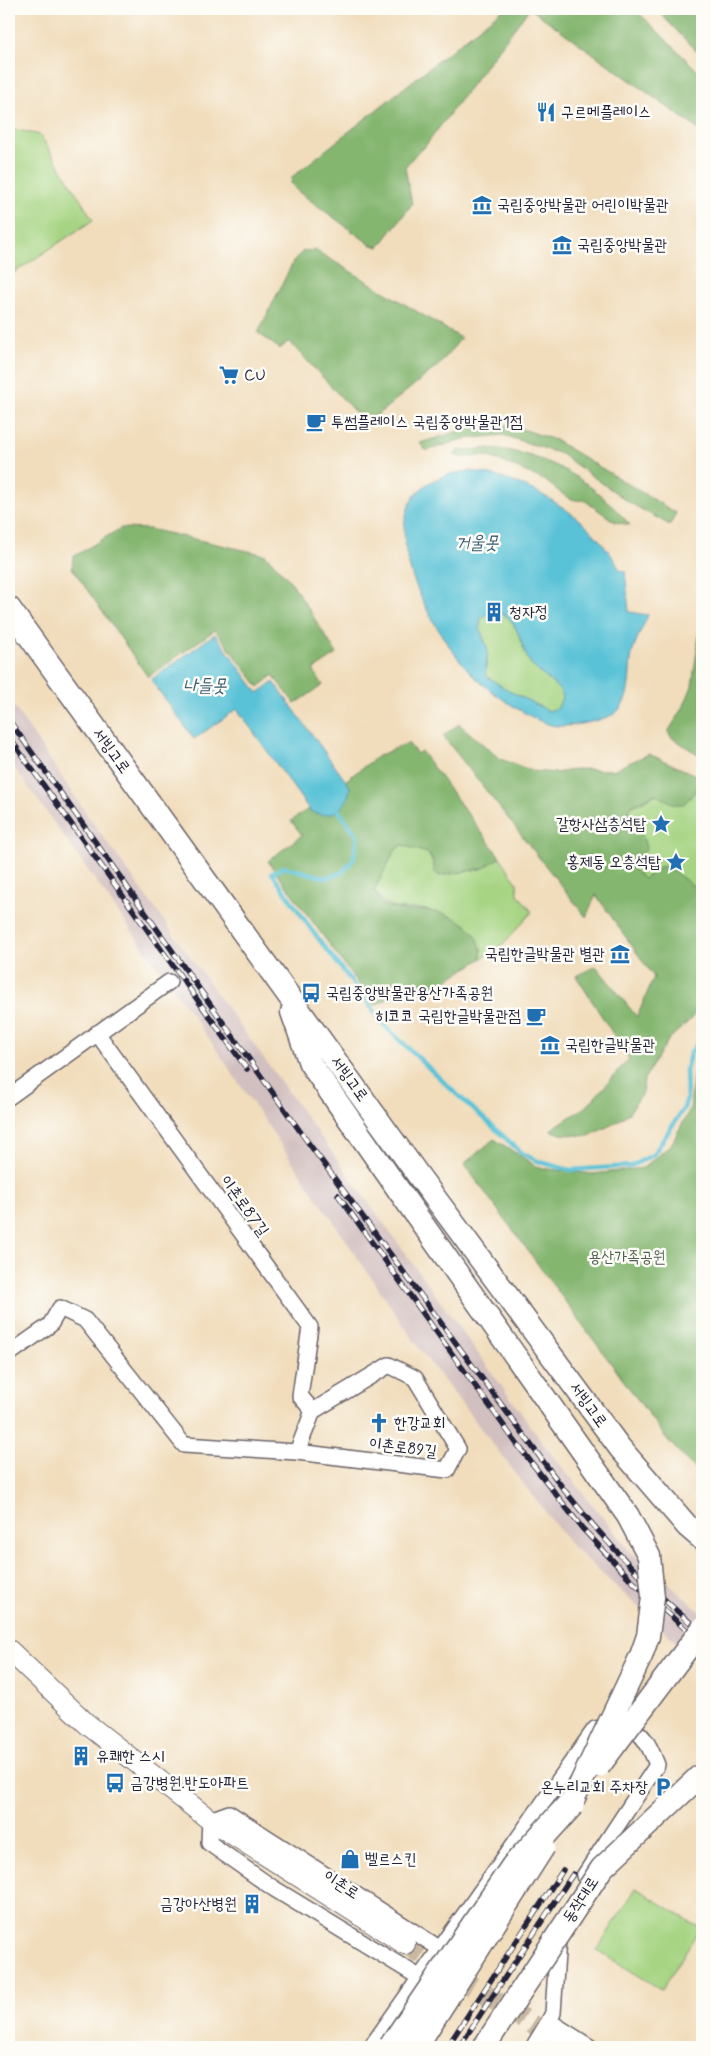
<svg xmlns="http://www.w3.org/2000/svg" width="711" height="2056" font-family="Mynerve,'Poor Story',sans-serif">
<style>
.industrial{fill:#d2bfc0}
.green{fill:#a6d482;stroke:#647b5e}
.forest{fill:#84b670;stroke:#536c56}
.water{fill:#5ac2d7;stroke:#3e7289;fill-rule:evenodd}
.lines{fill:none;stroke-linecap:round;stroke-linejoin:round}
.stream{stroke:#5ac2d7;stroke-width:4.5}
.secondary-tunnel{stroke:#c8b8a2;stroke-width:20;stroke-dasharray:20 10;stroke-linecap:butt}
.street-casing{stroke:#6a6368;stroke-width:18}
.secondary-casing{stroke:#6a6368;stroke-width:22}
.primary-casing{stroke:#6a6368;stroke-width:25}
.street{stroke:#fff;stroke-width:15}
.secondary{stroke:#fff;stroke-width:20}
.primary{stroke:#fff;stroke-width:22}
.rail-casing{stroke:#22223b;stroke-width:5.5}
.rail{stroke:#fdfcf7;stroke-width:4;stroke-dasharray:11;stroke-linecap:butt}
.primary-bridge-casing{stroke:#6a6368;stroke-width:25;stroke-linecap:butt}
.highway-bridge-casing{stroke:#6a6368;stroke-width:29;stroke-linecap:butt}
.primary-bridge{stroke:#fff;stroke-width:22}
.highway-bridge{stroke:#fff;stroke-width:26}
.labels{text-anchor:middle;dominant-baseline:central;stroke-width:5;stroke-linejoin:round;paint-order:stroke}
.poi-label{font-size:16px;fill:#22223b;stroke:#fdfcf7;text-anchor:start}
.street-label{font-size:16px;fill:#22223b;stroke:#fdfcf7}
.park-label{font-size:16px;fill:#506054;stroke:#fdfcf7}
.water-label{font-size:18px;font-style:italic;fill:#365a72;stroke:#fdfcf7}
</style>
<rect width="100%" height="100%" fill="#fdfcf7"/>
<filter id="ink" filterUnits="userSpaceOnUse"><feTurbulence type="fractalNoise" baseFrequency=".02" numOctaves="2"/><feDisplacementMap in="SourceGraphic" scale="10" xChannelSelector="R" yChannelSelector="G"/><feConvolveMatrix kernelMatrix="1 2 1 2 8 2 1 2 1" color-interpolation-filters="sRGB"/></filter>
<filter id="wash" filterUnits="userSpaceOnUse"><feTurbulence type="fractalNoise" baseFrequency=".0096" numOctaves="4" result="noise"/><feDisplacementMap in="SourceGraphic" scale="20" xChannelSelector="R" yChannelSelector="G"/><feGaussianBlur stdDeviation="1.12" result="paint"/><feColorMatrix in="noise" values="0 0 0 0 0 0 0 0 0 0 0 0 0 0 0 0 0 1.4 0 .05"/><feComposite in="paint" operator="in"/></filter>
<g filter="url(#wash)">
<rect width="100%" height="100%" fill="#f1ddbc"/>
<path class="industrial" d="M9,699l79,117 457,630 84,104 73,63v53l-131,-121 -150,-194 -216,-318 -196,-273z"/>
<g class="green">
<path d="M9,128l31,7 53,85 -84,56z"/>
<path d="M496,612c21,3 24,31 32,47 8,15 26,21 35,36l-5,13 -9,3 -40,-20 -23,-15c-2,-9 3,-19 1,-28 -4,-14 -18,-32 9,-36z"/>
<path d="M694,775l8,3v134l-60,-24 -46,-63z"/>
<path d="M402,845l26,8 11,23 45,-8 16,-11 17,26 1,11 14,18 -28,31 -23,16 1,-11c-11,-8 -41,-34 -51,-37 -27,-7 -36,7 -57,-20l21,-41z"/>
<path d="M636,1888l64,40 -38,62 -65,-40z"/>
</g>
<g class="forest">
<path d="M503,9h26l-106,140h-3l-15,18 7,37 -33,43 -8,-2 -75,-55 -5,-7 1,-6z"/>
<path d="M531,9h104l67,66v57z"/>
<path d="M656,9h46v48z"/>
<path d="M315,250l146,88 -21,26 -74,60 -77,-83 -9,8 -22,-16 36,-73 9,-9z"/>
<path d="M479,425h31l45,15 121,73 -6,12 -40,-22 -69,-49 -58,-19 -40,4 -37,12 -6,-8z"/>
<path d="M491,448c60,7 99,31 139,77l-15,-3 -31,-22c-18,3 -28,-14 -44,-22 -13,-5 -43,-20 -55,-22 -11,-1 -21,4 -31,-1l3,-4z"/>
<path d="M121,528l28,1 117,26 26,28 45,71 -24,16 10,15 -28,19 -22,-29 -14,12 -44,-57 -67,47 -76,-109 1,-11z"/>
<path d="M702,630v127l-31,-20 -3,-5 15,-24 9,-22 7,-50z"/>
<path d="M459,724l41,35 33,12 23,2 21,-4 36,1 36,-16 53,24 -7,14 -11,12h-10l-19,-10 -27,14c5,15 17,27 18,42l-16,17 14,12 17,-13 9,3 28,20h4v114l-11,16 -22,20 -25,40 -1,13 -14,21 -14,10 -26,13 -28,-2 -11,-4 38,-25 41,-46 -53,-83 20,-10 41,51 17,-40 -58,-82 -10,22 -143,-181z"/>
<path d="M408,743l9,11 4,-3 79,106 -16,11 -45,8 -5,-5v-9l-6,-9 -26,-8 -7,5 -21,41c3,4 6,10 10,13 13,9 32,5 46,7 27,4 54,19 51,48l-49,30 -36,6 -22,10 -106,-144 34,-26 -11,-14 17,-12 3,3 39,-25 -5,-6 33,-25z"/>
<path d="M702,1046v431l-36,-39 -202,-274 30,-25 45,29 54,6 50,-6 28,-23 19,-36 4,-38z"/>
</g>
<g class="water">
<path d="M470,471c59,8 122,45 150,99l5,1 4,41 19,3c-5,12 -13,26 -16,39 -4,19 1,47 -18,60 -12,7 -50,15 -63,11 -19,-5 -60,-32 -74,-46 -51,-49 -131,-198 -7,-208zM496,612c21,3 24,31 32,47 8,15 26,21 35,36l-5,13 -9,3 -40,-20 -23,-15c-2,-9 3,-19 1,-28 -4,-14 -18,-32 9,-36z"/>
<path d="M215,634l43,59 16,-11 76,105c-2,22 -18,33 -39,25l-74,-103 -43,30 -43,-59z"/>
</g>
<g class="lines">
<path class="stream" d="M339,811l19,26 -5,23 -10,12 -16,6 -43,-11 -12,6 39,56 76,99 64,61 72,65 17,8 30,8 61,-4 22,-11 31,-47 3,-10 -1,-28 4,-16 12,-18"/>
</g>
</g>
<g filter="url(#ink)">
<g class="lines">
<path class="secondary-tunnel" d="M405,1944l151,95"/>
<defs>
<g id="street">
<path d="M97,1033l213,294 -10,69 13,15"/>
<path d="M9,1097l160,-115"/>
<path d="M9,1354l41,-29 10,-17 25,12 99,125 113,7 150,18 11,-21 -43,-71 -26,-13 -76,46 -16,41"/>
<path d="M419,1977l-146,-89 -64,-45 1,-23 19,-7 210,135"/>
<path d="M549,2021l4,-8 5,-74"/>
<path d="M371,2047l224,-318c39,-6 48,-1 62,36l-73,111"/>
<path d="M539,2047l-4,-3 14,-23 41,26"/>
</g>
<g id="secondary">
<path d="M9,1650l78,74 123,96 195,124"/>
<path d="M556,2039l14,8"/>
</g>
<g id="primary">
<path d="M9,608l409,567 202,273 68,79 14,12"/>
<path d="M292,1012l18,51 90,129"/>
</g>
</defs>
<use href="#street" class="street-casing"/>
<use href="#secondary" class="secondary-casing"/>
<use href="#primary" class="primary-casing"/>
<use href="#street" class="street"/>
<use href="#secondary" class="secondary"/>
<use href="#primary" class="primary"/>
<defs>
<g id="rail">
<path d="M9,720l298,421 258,350c41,52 86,99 137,142"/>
<path d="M9,737l238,332"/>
<path d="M338,1195l176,245 68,88 50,53 70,63"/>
<path d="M447,2047l116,-177"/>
<path d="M459,2047l114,-173"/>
</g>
</defs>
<use href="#rail" class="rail-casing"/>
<use href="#rail" class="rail"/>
<defs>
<g id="primary-bridge">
<path d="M400,1192l228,324 21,40 4,41 -5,39 -7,20 -70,148"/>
<path d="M599,1766l103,-137"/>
<path d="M416,2047l128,-201"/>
<path d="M484,2047l118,-179 100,-94"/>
</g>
<path id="highway-bridge" d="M392,2047l122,-180 57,-63"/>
</defs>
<use href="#primary-bridge" class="primary-bridge-casing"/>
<use href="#highway-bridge" class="highway-bridge-casing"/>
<use href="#primary-bridge" class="primary-bridge"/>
<use href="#highway-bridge" class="highway-bridge"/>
</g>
</g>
<defs>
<symbol id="restaurant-bare" viewBox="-9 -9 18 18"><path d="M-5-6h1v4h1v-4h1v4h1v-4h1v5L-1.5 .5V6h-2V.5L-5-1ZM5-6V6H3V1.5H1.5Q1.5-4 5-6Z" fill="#1f6fb2" stroke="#fdfcf7" stroke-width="2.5" paint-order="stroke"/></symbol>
<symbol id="museum-bare" viewBox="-9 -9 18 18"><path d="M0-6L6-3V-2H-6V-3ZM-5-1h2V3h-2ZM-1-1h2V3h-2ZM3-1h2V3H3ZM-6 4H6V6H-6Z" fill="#1f6fb2" stroke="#fdfcf7" stroke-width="2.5" paint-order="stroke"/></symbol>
<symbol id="supermarket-bare" viewBox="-9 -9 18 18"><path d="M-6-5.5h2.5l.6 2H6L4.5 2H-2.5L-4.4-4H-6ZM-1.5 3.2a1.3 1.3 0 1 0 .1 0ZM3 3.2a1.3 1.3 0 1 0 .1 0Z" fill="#1f6fb2" stroke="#fdfcf7" stroke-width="2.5" paint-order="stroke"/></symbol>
<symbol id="cafe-bare" viewBox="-9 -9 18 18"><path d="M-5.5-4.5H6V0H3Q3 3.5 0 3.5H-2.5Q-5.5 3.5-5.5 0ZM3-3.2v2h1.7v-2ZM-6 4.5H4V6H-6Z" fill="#1f6fb2" stroke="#fdfcf7" stroke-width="2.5" paint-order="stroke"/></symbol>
<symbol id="building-bare" viewBox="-9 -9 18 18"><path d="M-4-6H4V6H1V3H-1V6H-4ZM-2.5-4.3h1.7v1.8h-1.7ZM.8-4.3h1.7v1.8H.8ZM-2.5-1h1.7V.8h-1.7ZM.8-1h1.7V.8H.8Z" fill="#1f6fb2" stroke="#fdfcf7" stroke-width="2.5" paint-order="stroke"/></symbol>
<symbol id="sight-bare" viewBox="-9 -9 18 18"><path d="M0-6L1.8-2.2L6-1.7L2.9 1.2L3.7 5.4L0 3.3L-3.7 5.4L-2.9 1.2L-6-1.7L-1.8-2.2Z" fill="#1f6fb2" stroke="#fdfcf7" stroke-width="2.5" paint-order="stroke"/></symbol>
<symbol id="bus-bare" viewBox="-9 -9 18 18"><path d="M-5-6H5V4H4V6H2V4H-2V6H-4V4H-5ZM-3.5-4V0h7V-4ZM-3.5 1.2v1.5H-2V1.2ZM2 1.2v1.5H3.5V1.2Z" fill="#1f6fb2" stroke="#fdfcf7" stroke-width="2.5" paint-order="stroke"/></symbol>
<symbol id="church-bare" viewBox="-9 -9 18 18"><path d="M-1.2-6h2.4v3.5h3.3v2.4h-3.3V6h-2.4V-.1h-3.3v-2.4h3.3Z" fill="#1f6fb2" stroke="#fdfcf7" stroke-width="2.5" paint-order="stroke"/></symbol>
<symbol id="parking-bare" viewBox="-9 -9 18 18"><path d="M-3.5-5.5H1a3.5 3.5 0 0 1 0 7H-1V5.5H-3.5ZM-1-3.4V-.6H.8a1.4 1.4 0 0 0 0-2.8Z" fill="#1f6fb2" stroke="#fdfcf7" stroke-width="2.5" paint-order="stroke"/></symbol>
<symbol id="shop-bare" viewBox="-9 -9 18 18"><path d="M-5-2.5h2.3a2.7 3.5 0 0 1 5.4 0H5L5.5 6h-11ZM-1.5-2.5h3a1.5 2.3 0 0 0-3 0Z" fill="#1f6fb2" stroke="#fdfcf7" stroke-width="2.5" paint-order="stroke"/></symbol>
</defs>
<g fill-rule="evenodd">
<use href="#restaurant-bare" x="532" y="98" width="28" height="28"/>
<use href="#museum-bare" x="468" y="191" width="28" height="28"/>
<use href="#museum-bare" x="548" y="231" width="28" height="28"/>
<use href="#supermarket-bare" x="215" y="361" width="28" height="28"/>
<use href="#cafe-bare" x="302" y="408" width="28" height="28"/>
<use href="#building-bare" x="480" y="598" width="28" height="28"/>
<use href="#sight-bare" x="647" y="810" width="28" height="28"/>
<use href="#sight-bare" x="662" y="848" width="28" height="28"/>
<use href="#museum-bare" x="606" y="940" width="28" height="28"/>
<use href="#bus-bare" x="297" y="979" width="28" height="28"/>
<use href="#cafe-bare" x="522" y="1002" width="28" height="28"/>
<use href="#museum-bare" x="536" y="1031" width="28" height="28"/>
<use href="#church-bare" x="365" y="1409" width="28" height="28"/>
<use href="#building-bare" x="67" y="1742" width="28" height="28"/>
<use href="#bus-bare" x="101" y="1769" width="28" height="28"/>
<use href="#parking-bare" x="649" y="1773" width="28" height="28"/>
<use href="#shop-bare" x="336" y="1845" width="28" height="28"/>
<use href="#building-bare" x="238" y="1890" width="28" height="28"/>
</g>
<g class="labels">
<g class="poi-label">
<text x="561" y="112">구르메플레이스</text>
<text x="497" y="205">국립중앙박물관 어린이박물관</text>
<text x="577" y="245">국립중앙박물관</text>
<text x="244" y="375">CU</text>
<text x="331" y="422">투썸플레이스 국립중앙박물관1점</text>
<text x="509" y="612">청자정</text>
<text x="646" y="824" text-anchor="end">갈항사삼층석탑</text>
<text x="661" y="862" text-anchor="end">홍제동 오층석탑</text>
<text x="605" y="954" text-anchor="end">국립한글박물관 별관</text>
<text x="326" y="993">국립중앙박물관용산가족공원</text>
<text x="521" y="1016" text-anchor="end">히코코 국립한글박물관점</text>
<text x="565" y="1045">국립한글박물관</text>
<text x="394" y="1423">한강교회</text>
<text x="96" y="1756">유쾌한 스시</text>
<text x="130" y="1783">금강병원.반도아파트</text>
<text x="648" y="1787" text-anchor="end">온누리교회 주차장</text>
<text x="365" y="1859">벨르스킨</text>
<text x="237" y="1904" text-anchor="end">금강아산병원</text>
</g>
<g class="street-label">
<text transform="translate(111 751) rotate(54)">서빙고로</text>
<text transform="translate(349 1079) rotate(54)">서빙고로</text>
<text transform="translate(244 1206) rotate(54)">이촌로87길</text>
<text transform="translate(588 1405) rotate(54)">서빙고로</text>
<text transform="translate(403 1448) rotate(7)">이촌로89길</text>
<text transform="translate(341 1885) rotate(33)">이촌로</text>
<text transform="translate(581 1900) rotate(-57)">동작대로</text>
</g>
<g class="park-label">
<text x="627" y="1257">용산가족공원</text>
</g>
<g class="water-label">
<text x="477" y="543">거울못</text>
<text x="205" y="686">나들못</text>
</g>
</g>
<rect width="711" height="2056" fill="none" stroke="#fdfcf7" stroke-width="30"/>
</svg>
